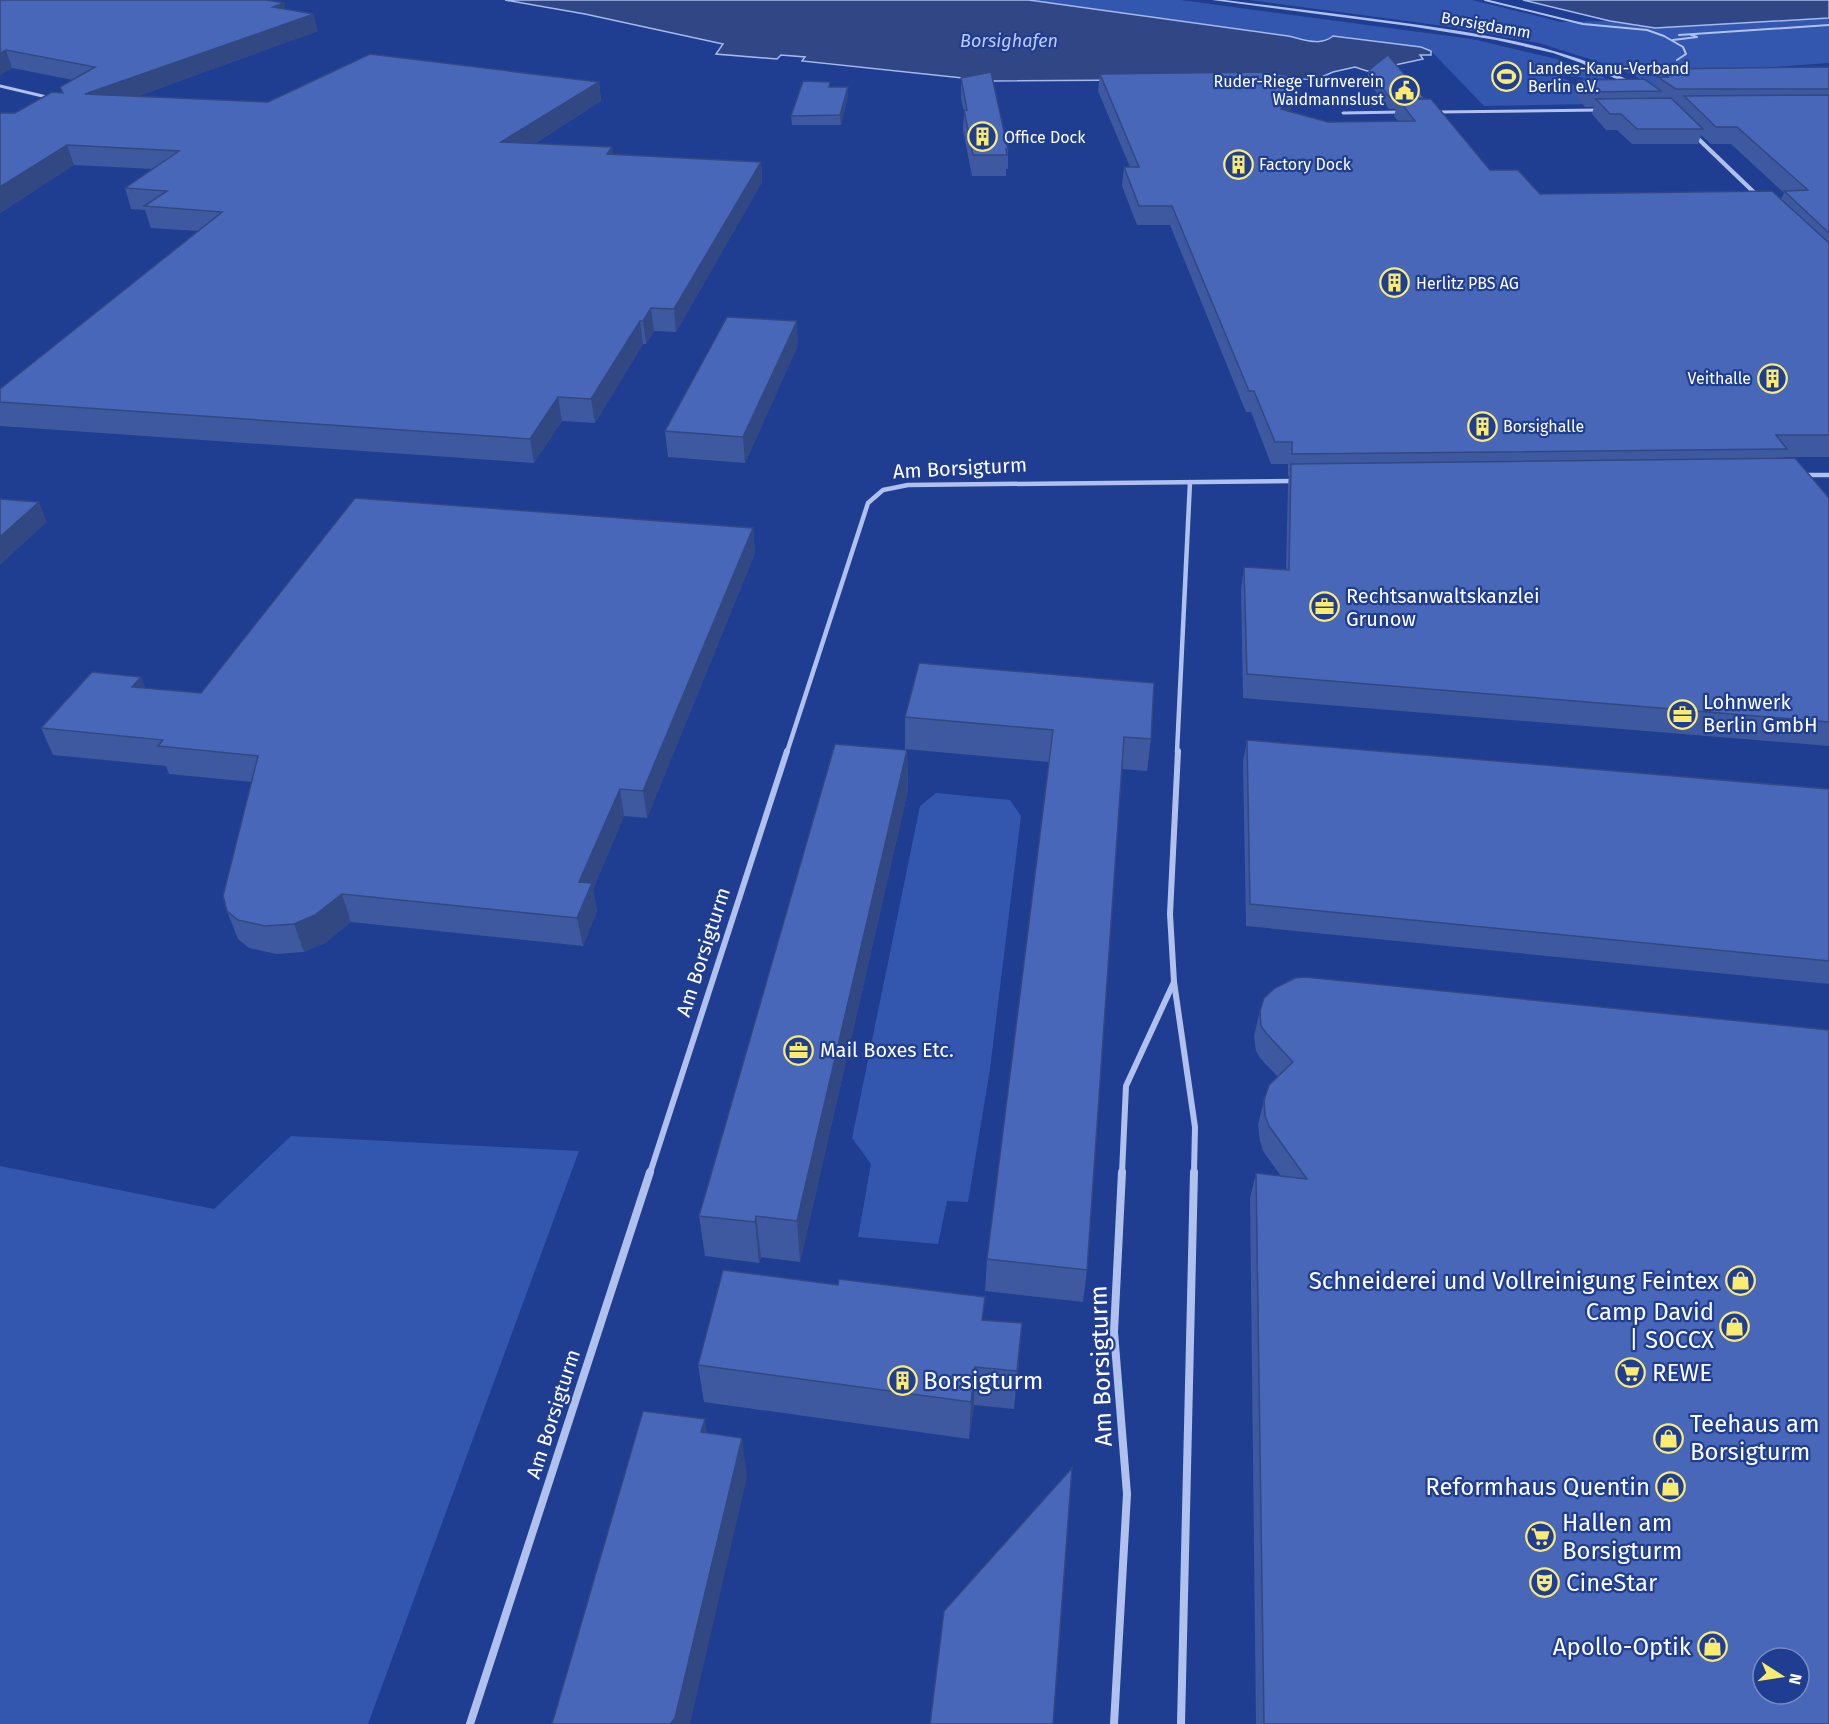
<svg xmlns="http://www.w3.org/2000/svg" width="1829" height="1724" font-family="'Fira Sans',sans-serif">
<style>
.green{fill:#3356af}
.water{fill:#304685;stroke:#a4baef;stroke-width:1.5}
.lines{fill:none;stroke-linecap:round;stroke-linejoin:round}
.pedestrian{stroke:#b0c1ed;stroke-width:2}
.minor-far3{stroke:#b0c1ed;stroke-width:3}
.minor-far2{stroke:#b0c1ed;stroke-width:4.5}
.minor-far1{stroke:#b0c1ed;stroke-width:6}
.minor{stroke:#b0c1ed;stroke-width:8}
.tertiary{fill:#b0c1ed;fill-rule:evenodd}
.wall{fill:#3e599f}
.shaded-wall{fill:#324882}
.building{fill:#4867b9;stroke:#324882;stroke-width:1.5;fill-rule:evenodd}
.labels{text-anchor:middle;dominant-baseline:central;stroke-width:4.5;stroke-linejoin:round;paint-order:stroke}
.far-street-label{font-size:16px;fill:#fff;stroke:#1f3d91}
.far-poi-label{font-size:16px;fill:#fff;stroke:#1f3d91;text-anchor:start}
.far-water-label{font-size:18px;font-style:italic;fill:#bdccf4;stroke:#1f3d91}
.street-label{font-size:20px;fill:#fff;stroke:#1f3d91}
.poi-label{font-size:20px;fill:#fff;stroke:#1f3d91;text-anchor:start}
.near-poi-label{font-size:24px;fill:#fff;stroke:#1f3d91;text-anchor:start}
.near-street-label{font-size:24px;fill:#fff;stroke:#1f3d91}
</style>
<rect width="100%" height="100%" fill="#1f3d91"/>
<g class="green">
<path d="M1029,0h152l291,39 85,20 44,17 25,15 -4,13 -42,-27 -27,-2 15,5 28,24 -112,2 -53,-55 -10,-4 -88,-11c-13,11 -30,3 -45,0z"/>
<path d="M1249,0h223l89,22 49,-1 45,7 174,-10v45l-162,12 8,26 -38,-24 -19,-9 -79,-25 -95,-17z"/>
<path d="M936,793l74,7 11,16 -31,253 -22,133 -21,-1 -9,43 -80,-7 13,-73 -19,-26 68,-332z"/>
<path d="M291,1136l288,15 -211,573h-368v-558l214,43z"/>
</g>
<g class="water">
<path d="M505,0h524l259,36c15,3 32,11 45,0l88,11 10,4v4h-11l3,4 -56,12 -12,-4 -22,5 -16,7 -326,2 -189,-20 3,-4 -24,-2 -4,4 -61,-5 7,-10 -138,-30z"/>
<path d="M1523,0h306v18l-174,10 -45,-7z"/>
</g>
<g class="lines">
<g class="pedestrian">
<path d="M1485,0l98,24 64,6 17,6 19,11 3,7 -9,6"/>
<path d="M1679,35l150,-10"/>
<path d="M1673,40l24,-3 -6,-2"/>
</g>
<g class="minor-far3">
<path d="M0,86l51,12"/>
<path d="M1437,112l163,-2"/>
<path d="M1343,113l59,-1"/>
</g>
<g class="minor-far2">
<path d="M1803,475h26"/>
<path d="M787,752l81,-249 15,-13 25,-5 386,-4"/>
<path d="M1177,752l13,-270"/>
</g>
<g class="minor-far1">
<path d="M1178,751l-8,163 4,68 21,145 -1,46"/>
<path d="M650,1173l137,-422"/>
<path d="M1122,1173l4,-87 48,-104"/>
</g>
<g class="minor">
<path d="M470,1724l180,-552"/>
<path d="M1114,1724l13,-230 -13,-162 8,-160"/>
<path d="M1181,1724l13,-552"/>
</g>
<g class="tertiary">
<path d="M1212,0h13c65,8 130,16 195,25 60,9 121,18 178,41 13,6 28,12 40,20l-4,1 -53,-24 -28,-10 -57,-13 -87,-14z"/>
<path d="M1687,129h4l73,70v2h-4l-73,-70z"/>
</g>
</g>
<g class="wall">
<path d="M0,0l285,9 33,22 -180,65 130,6 331,-20 2,19 -67,43 79,11 148,7 1,20 -86,150 -22,-1 -8,13h-3l-48,79 -33,-2 -28,42 -534,-37v-37l198,-158 -47,-3 -6,-18 -14,-1 -6,-21 27,-19 -78,-4 -74,48v-100h15l47,-20 -2,-6 13,-7 -61,-12 -12,7z"/>
<path d="M1829,67v390h-45v1l45,40v248l-586,-48 -2,-108 3,-23 42,3 2,-85 1,-9h-1v-12h-17l-20,-52h-5l-76,-187h-33l-15,-39 2,-19h6l-32,-76 2,-17 200,22 -11,15 39,11 70,-1 -4,-5 2,-7h-7l-22,-29 2,-10 55,28 66,72 50,24 241,5 3,-6 -53,-49h-20l-10,-9 -3,9h-66l-15,-14h-11l-14,-16 2,-7h-9l-10,-12 3,-15 77,7 5,-18z"/>
<path d="M961,78l47,71v20h-2v7h-34l-9,-46 1,-17 -3,-15z"/>
<path d="M830,82v5l18,9 -7,29h-49l-1,-9z"/>
<path d="M798,345l-53,118 -77,-6 -3,-26z"/>
<path d="M753,528l2,25 -108,265 -23,-2 -31,73 4,22 -14,35 -232,-24 -26,21 -21,9 -28,2 -27,-6 -11,-9 -11,-28 25,-129 -83,-8 -3,-8 -113,-11 -12,-27 100,-51 4,11 56,5z"/>
<path d="M905,717l246,22 -4,32 -25,-2 -35,501 -4,32 -98,-11 2,-32 62,-497 -144,-13z"/>
<path d="M1247,740l582,49v195l-583,-58 -3,-165z"/>
<path d="M907,750l1,40 -108,472 -39,-5 -2,6 -54,-7 -6,-40z"/>
<path d="M1260,1011l569,713h-573l-6,-526 6,-25 25,3 -18,-25 -3,-10 -2,-16 6,-25 14,-23 -18,-19 -4,-7 -2,-15z"/>
<path d="M984,1320l35,41 -5,48 -40,-4 -5,34 -265,-37 -6,-37z"/>
</g>
<g class="shaded-wall">
<path d="M284,3l4,17 -15,-13z"/>
<path d="M314,14l4,17 -227,82 -6,-19z"/>
<path d="M6,50l6,18 -12,7v-22z"/>
<path d="M1302,79l-2,17 -22,30 3,-17z"/>
<path d="M599,82l2,19 -96,61 -4,-20z"/>
<path d="M848,87v9l-7,29 -1,-10z"/>
<path d="M67,145l7,20 -74,48v-26z"/>
<path d="M612,147l3,21 -8,-14z"/>
<path d="M761,162l1,20 -86,150 -2,-23z"/>
<path d="M651,308l3,23 -8,13 -3,-23z"/>
<path d="M640,321l3,23 -48,79 -4,-24z"/>
<path d="M797,321l1,24 -53,118 -2,-26z"/>
<path d="M558,397l4,24 -28,42 -4,-24z"/>
<path d="M39,502l8,20 -47,43v-28z"/>
<path d="M753,528l2,25 -108,265 -4,-27z"/>
<path d="M141,677l10,27 -19,-17z"/>
<path d="M907,750l1,40 -108,472 -3,-41z"/>
<path d="M620,789l4,27 -31,73 4,22 -14,35 -6,-28 2,-36z"/>
<path d="M342,894l9,28 -26,21 -21,9 -10,-28z"/>
<path d="M756,1216l5,41 -2,6 -4,-41z"/>
<path d="M1022,1323l-3,38 -5,48 3,-38z"/>
<path d="M975,1367l-1,38 -5,34 2,-37z"/>
<path d="M705,1419l6,39 -10,-26z"/>
<path d="M742,1438l5,39 -57,247h-20z"/>
</g>
<g class="building">
<path d="M0,0h267l17,3 -11,4 41,7 -229,80 183,8 102,-48 229,28 -98,60 111,5 -5,7 154,8 -87,147 -23,-1 -8,13h-3l-49,78 -33,-2 -28,42 -530,-37v-13l222,-177 -78,-6 23,-15 -42,-3 54,-37 -112,-6 -67,42v-74h15l37,-21 11,1 -3,-6 35,-20 -89,-17 -6,3z"/>
<path d="M1388,55l36,43 -33,1 -22,-29z"/>
<path d="M1829,67v22h-153l-18,-12h10l-8,-8z"/>
<path d="M991,72l17,77h-2l1,6h-34l-9,-45h3l-6,-32z"/>
<path d="M1262,72l18,2 22,5 -21,30 47,13 87,-1 -17,-22h33l59,71h28l22,24 232,-3 57,52v192h-53l11,14 -495,5v-12h-17l-21,-51h-5l-77,-185h-33l-15,-39h15l-39,-93z"/>
<path d="M1644,79l17,12 -72,1 -11,-12z"/>
<path d="M803,81l27,1 -1,5h19l-8,28 -49,1z"/>
<path d="M1829,95v138l-45,-42 24,-1 -71,-63h-21l-32,-31z"/>
<path d="M1671,98l32,31h-66l-16,-15h-11l-14,-15z"/>
<path d="M727,317l70,4 -54,116 -78,-6z"/>
<path d="M1795,458l34,40v224l-582,-48 -3,-107 45,3 2,-106z"/>
<path d="M355,498l398,30 -110,263 -23,-2 -41,93 13,1 -15,35 -235,-24 -27,21 -21,9 -29,2 -27,-6 -11,-9 -4,-15 35,-140 -100,-10 5,-6 -122,-12 51,-56 49,5 -9,10 69,6z"/>
<path d="M0,499l39,3 -39,35z"/>
<path d="M919,663l235,20 -3,56 -27,-2 -37,533 -100,-11 66,-529 -148,-13z"/>
<path d="M1247,740l582,49v172l-579,-57z"/>
<path d="M835,744l72,6 -110,471 -41,-5 -1,6 -56,-6z"/>
<path d="M1305,977l524,53v694h-565l-8,-551 51,6 -38,-53 -4,-10 -1,-16 5,-15 24,-23 -27,-29 -5,-7 -1,-15 4,-13 11,-10 20,-10zM1763,1658h36v36h-36z"/>
<path d="M723,1270l115,15 1,-6 146,18 -3,23 40,3 -5,48 -42,-4 -4,35 -273,-37z"/>
<path d="M643,1411l62,8 -4,13 41,6 -67,280 -5,6h-118z"/>
<path d="M1072,1468l-19,256h-123l14,-113z"/>
</g>
<defs>
<symbol id="stadium-ring" viewBox="-11 -11 22 22"><circle r="9.5" fill="#1f3d91" stroke="#fbeb71" stroke-width="1.5"/><path d="M0-5a6.5 5 0 1 0 0 10a6.5 5 0 1 0 0-10ZM-3.5-1.8h7v3.6h-7Z" fill="#fbeb71"/></symbol>
<symbol id="civic-ring" viewBox="-11 -11 22 22"><circle r="9.5" fill="#1f3d91" stroke="#fbeb71" stroke-width="1.5"/><path d="M-.6-6.5H3V-4.5H.6V-3L4-1V1h2V6H-6V1h2V-1L-.6-3ZM-1.2 2.5V6h2.4V2.5Z" fill="#fbeb71"/></symbol>
<symbol id="building-ring" viewBox="-11 -11 22 22"><circle r="9.5" fill="#1f3d91" stroke="#fbeb71" stroke-width="1.5"/><path d="M-4-6H4V6H1V3H-1V6H-4ZM-2.5-4.3h1.7v1.8h-1.7ZM.8-4.3h1.7v1.8H.8ZM-2.5-1h1.7V.8h-1.7ZM.8-1h1.7V.8H.8Z" fill="#fbeb71"/></symbol>
<symbol id="office-ring" viewBox="-11 -11 22 22"><circle r="9.5" fill="#1f3d91" stroke="#fbeb71" stroke-width="1.5"/><path d="M-6-3h4V-5.5h4V-3h4V5H-6ZM-1-4.5V-3h2v-1.5ZM-6 0V1H6V0Z" fill="#fbeb71"/></symbol>
<symbol id="shop-ring" viewBox="-11 -11 22 22"><circle r="9.5" fill="#1f3d91" stroke="#fbeb71" stroke-width="1.5"/><path d="M-5-2.5h2.3a2.7 3.5 0 0 1 5.4 0H5L5.5 6h-11ZM-1.5-2.5h3a1.5 2.3 0 0 0-3 0Z" fill="#fbeb71"/></symbol>
<symbol id="supermarket-ring" viewBox="-11 -11 22 22"><circle r="9.5" fill="#1f3d91" stroke="#fbeb71" stroke-width="1.5"/><path d="M-6-5.5h2.5l.6 2H6L4.5 2H-2.5L-4.4-4H-6ZM-1.5 3.2a1.3 1.3 0 1 0 .1 0ZM3 3.2a1.3 1.3 0 1 0 .1 0Z" fill="#fbeb71"/></symbol>
<symbol id="theatre-ring" viewBox="-11 -11 22 22"><circle r="9.5" fill="#1f3d91" stroke="#fbeb71" stroke-width="1.5"/><path d="M-5-5.5Q0-4 5-5.5V0Q5 5 0 6Q-5 5-5 0ZM-3.3-2.5H-1v1.5H-3.3ZM1-2.5H3.3v1.5H1ZM-2.8 1Q0 5.5 2.8 1Z" fill="#fbeb71"/></symbol>
</defs>
<g fill-rule="evenodd">
<use href="#stadium-ring" x="1490" y="60" width="33" height="33"/>
<use href="#civic-ring" x="1388" y="74" width="33" height="33"/>
<use href="#building-ring" x="966" y="120" width="33" height="33"/>
<use href="#building-ring" x="1222" y="148" width="33" height="33"/>
<use href="#building-ring" x="1378" y="266" width="33" height="33"/>
<use href="#building-ring" x="1756" y="362" width="33" height="33"/>
<use href="#building-ring" x="1466" y="410" width="33" height="33"/>
<use href="#office-ring" x="1308" y="590" width="33" height="33"/>
<use href="#office-ring" x="1666" y="698" width="33" height="33"/>
<use href="#office-ring" x="782" y="1034" width="33" height="33"/>
<use href="#shop-ring" x="1724" y="1264" width="33" height="33"/>
<use href="#shop-ring" x="1718" y="1310" width="33" height="33"/>
<use href="#supermarket-ring" x="1614" y="1356" width="33" height="33"/>
<use href="#building-ring" x="886" y="1364" width="33" height="33"/>
<use href="#shop-ring" x="1652" y="1422" width="33" height="33"/>
<use href="#shop-ring" x="1654" y="1470" width="33" height="33"/>
<use href="#supermarket-ring" x="1524" y="1520" width="33" height="33"/>
<use href="#theatre-ring" x="1528" y="1566" width="33" height="33"/>
<use href="#shop-ring" x="1696" y="1630" width="33" height="33"/>
</g>
<g class="labels">
<g class="far-street-label">
<text transform="translate(1486 25) rotate(10)">Borsigdamm</text>
</g>
<g class="far-poi-label">
<text x="1528" y="68">Landes-Kanu-Verband<tspan x="1528" dy="18">Berlin e.V.</tspan></text>
<text x="1384" y="81" text-anchor="end">Ruder-Riege Turnverein<tspan x="1384" dy="18">Waidmannslust</tspan></text>
<text x="1004" y="137">Office Dock</text>
<text x="1259" y="164">Factory Dock</text>
<text x="1416" y="283">Herlitz PBS AG</text>
<text x="1751" y="378" text-anchor="end">Veithalle</text>
<text x="1503" y="426">Borsighalle</text>
</g>
<g class="far-water-label">
<text x="1009" y="41">Borsighafen</text>
</g>
<g class="street-label">
<text transform="translate(960 468) rotate(-3)">Am Borsigturm</text>
<text transform="translate(703 952) rotate(-72)">Am Borsigturm</text>
<text transform="translate(553 1414) rotate(-72)">Am Borsigturm</text>
</g>
<g class="poi-label">
<text x="1346" y="596">Rechtsanwaltskanzlei<tspan x="1346" dy="23">Grunow</tspan></text>
<text x="1703" y="702">Lohnwerk<tspan x="1703" dy="23">Berlin GmbH</tspan></text>
<text x="820" y="1050">Mail Boxes Etc.</text>
</g>
<g class="near-poi-label">
<text x="1719" y="1281" text-anchor="end">Schneiderei und Vollreinigung Feintex</text>
<text x="1714" y="1312" text-anchor="end">Camp David<tspan x="1714" dy="28">| SOCCX</tspan></text>
<text x="1652" y="1373">REWE</text>
<text x="923" y="1381">Borsigturm</text>
<text x="1690" y="1424">Teehaus am<tspan x="1690" dy="28">Borsigturm</tspan></text>
<text x="1650" y="1487" text-anchor="end">Reformhaus Quentin</text>
<text x="1562" y="1523">Hallen am<tspan x="1562" dy="28">Borsigturm</tspan></text>
<text x="1566" y="1583">CineStar</text>
<text x="1691" y="1647" text-anchor="end">Apollo-Optik</text>
</g>
<g class="near-street-label">
<text transform="translate(1101 1366) rotate(-92)">Am Borsigturm</text>
</g>
</g>
<g transform="translate(1781 1676) rotate(102)"><circle r="28" fill="#1f3d91" stroke="#798bbd" stroke-width="1.5"/>
<path d="M0-4.5L10 22L0 15L-10 22Z" fill="#fbeb71"/>
<text y="-9" font-size="16" font-weight="bold" text-anchor="middle" fill="#ffffff">N</text>
</g>
</svg>
